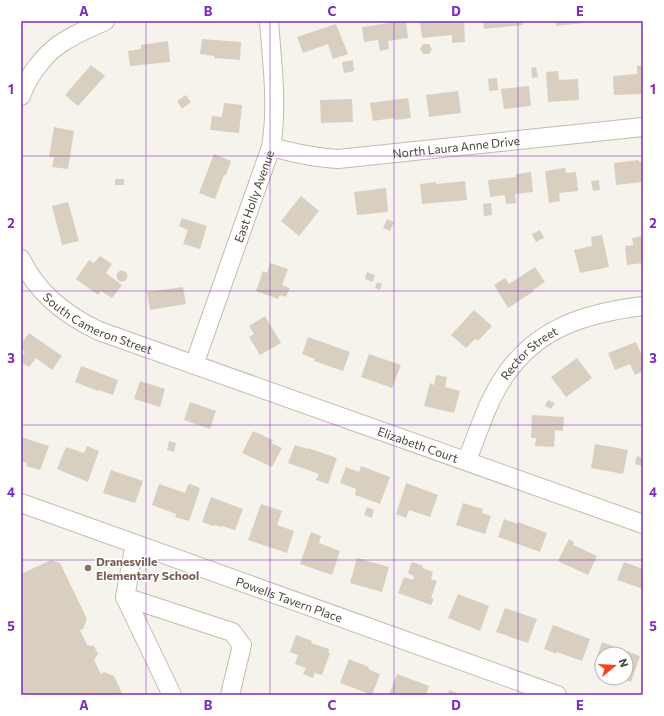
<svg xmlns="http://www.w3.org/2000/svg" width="664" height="716" font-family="Commissioner,sans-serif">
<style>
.building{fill:#d8cfc1}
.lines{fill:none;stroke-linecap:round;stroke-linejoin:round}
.minor-casing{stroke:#c2bbae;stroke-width:20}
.minor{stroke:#fff;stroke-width:18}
.grid{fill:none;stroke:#7b2cbf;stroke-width:1;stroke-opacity:0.55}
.education-dot{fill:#8d6e63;stroke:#fff;stroke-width:1.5}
.labels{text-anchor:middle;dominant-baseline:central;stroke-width:3;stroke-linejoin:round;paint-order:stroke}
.street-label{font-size:12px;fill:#4b4439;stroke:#fff}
.education-label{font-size:12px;font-weight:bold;fill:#785e54;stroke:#fff;text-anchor:start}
.neatline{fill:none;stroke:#7b2cbf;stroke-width:1.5}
.grid-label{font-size:13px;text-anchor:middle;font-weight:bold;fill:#7b2cbf}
</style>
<rect width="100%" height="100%" fill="#f6f3ec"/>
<g class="building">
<path d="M402,21h4l2,17 -20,3 1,8 -9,2 -2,-11 -14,2 -2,-15z"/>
<path d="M433,21h31l1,21 -13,1v-8l-30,3 -2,-16z"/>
<path d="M483,21h40v4l-39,4z"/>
<path d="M556,21h28v2l-28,3z"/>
<path d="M336,24l12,30 -15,5 -5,-15 -25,9 -6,-16z"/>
<path d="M202,39l39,3 -1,18 -26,-2v-2l-14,-2z"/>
<path d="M168,41l2,21 -40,4 -2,-15 13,-2v-4z"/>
<path d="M423,44h6l3,5 -3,5h-6l-3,-5z"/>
<path d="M353,60l1,11 -10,2 -2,-11z"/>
<path d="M91,65l14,11 -27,30 -13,-11z"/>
<path d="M643,65v29l-29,1 -1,-19 24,-2v-8z"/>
<path d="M536,67l2,10 -6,1 -1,-10z"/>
<path d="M558,71l1,9 19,-1 1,21 -31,2 -2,-30z"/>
<path d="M497,78l1,12 -9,1 -1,-12z"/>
<path d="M529,86l2,20 -27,3 -3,-20z"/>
<path d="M458,91l3,22 -32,4 -3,-22z"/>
<path d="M186,95l5,7 -9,7 -5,-8z"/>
<path d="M408,98l3,20 -16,2 -1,-2 -21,3 -3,-18z"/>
<path d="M352,99l1,23 -32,1 -1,-23z"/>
<path d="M224,103l18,2 -3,28 -29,-3 2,-14 10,1z"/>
<path d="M54,127l20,4 -6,38 -16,-2 2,-10h-5z"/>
<path d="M214,154l17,7 -5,14h-2l-9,24 -16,-6z"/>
<path d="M639,160v2l4,-1v19l-1,2 -26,3 -2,-22z"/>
<path d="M565,168l1,5 10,-1 2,19 -19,2 1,8 -11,2 -4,-32z"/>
<path d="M531,172l2,20 -18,2 1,9 -10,1 -1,-9 -15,2 -2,-17 28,-3v-3z"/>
<rect x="115" y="179" width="9" height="6"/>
<path d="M599,180l1,10 -7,1 -2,-10z"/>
<path d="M465,181l2,19 -45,4 -2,-20 16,-2v2z"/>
<path d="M386,188l2,24 -31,3 -3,-23z"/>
<path d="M301,196l18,15 -20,25 -18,-15z"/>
<path d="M68,202l11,39 -17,4 -10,-39z"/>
<path d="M491,203l1,12 -8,1 -1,-12z"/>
<path d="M182,218l25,8 -7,23 -17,-5 5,-14 -9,-4z"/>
<path d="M387,219l7,3 -4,9 -7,-3z"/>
<path d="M540,230l4,8 -8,4 -4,-8z"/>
<path d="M602,235l7,32 -29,6 -6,-23 18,-4 -1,-9z"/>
<path d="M643,236v27l-16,2 -2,-19 8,-1 -1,-7z"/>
<path d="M100,256l12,8 -6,9 16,12 -10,13 -11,-7 -3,4 -22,-16 13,-19 5,3z"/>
<path d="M270,263l18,6 -6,16 8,3 -4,9 -6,-2 -2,4 -22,-8 7,-20 4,2z"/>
<path d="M535,267l10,15 -12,8 1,1 -26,17 -14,-23 11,-7 4,6z"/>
<circle cx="122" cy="276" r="5.5"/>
<path d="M367,272l8,3 -2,7 -8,-3z"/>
<path d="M377,282l5,2 -2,6 -5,-2z"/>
<path d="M183,287l3,17 -36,6 -3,-18z"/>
<path d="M474,310l18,16 -14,15 -3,-2 -9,9 -15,-13z"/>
<path d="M265,316l16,27 -21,12 -11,-18 5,-3 -5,-8z"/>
<path d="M29,333l33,23 -10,14 -16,-12 -7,9 -8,-5v-4l4,-6 -4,-3v-5z"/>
<path d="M308,337l42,15 -7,19 -29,-10 1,-2 -13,-5z"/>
<path d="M636,342l7,16 -1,3 1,10 -8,4 -5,-11 -15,6 -7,-17z"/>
<path d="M369,354l32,11 -9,23 -31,-11z"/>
<path d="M577,358l15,20 -26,19 -15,-20z"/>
<path d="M81,366l37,14 -5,15 -14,-5 -1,1 -23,-9z"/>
<path d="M436,375l11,2 -2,10 15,4 -6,22 -30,-7 6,-23 4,2z"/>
<path d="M140,381l25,8 -5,18 -26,-8z"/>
<path d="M548,400l7,3 -4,6 -6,-3z"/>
<path d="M190,402l26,9 -6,18 -26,-9z"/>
<path d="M532,415l32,2 -1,14 -8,-1 -1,17 -19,-1 1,-8h-5z"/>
<path d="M253,431l20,9 -2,3 11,5 -10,19 -30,-14z"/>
<path d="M21,437l28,9 -9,24 -14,-4 1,-3 -6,-2z"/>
<path d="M169,441l7,2 -2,9 -7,-2z"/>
<path d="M595,444l33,6 -5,24 -32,-6z"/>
<path d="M295,445l13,4v-1l29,10 -9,26 -12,-4 3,-6 -31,-11z"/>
<path d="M87,446l12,5 -11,31 -31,-13 9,-22 18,6z"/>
<path d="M637,456l6,2 -1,8 -7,-2z"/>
<path d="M361,466l29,11 -10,27 -25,-9 1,-6 -16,-6 6,-16 13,5z"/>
<path d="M111,470l32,11 -8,22 -32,-10z"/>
<path d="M406,483l32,12 -8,22 -21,-7 -3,8 -10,-4z"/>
<path d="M159,484l26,9 3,-8 2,-1 8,3 2,2 -11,32 -14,-4 1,-3 -24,-9z"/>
<path d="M211,497l32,12 -8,21 -13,-4v1l-8,-2 -1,1 -11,-4z"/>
<path d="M463,503l20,6 -1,4 9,3 -6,18 -29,-9z"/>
<path d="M261,504l21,7 -5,14 17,6 -7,22 -39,-13z"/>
<path d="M367,507l7,3 -2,8 -8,-3z"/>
<path d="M504,519l14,5v-2l29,11 -7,19 -42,-15z"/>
<path d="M311,532l10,4 -2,7 21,8 -8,24 -32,-11z"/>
<path d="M569,539l5,3 -1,3 24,11 -9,19 -30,-14z"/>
<path d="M357,558l32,9 -7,25 -32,-9z"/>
<path d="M51,560l9,3 27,56 -4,10 -3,1 7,15 7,1 4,8 -4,6 7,14 3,-2 10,4 9,19h-102v-121z"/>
<path d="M412,562l11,4 -1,2 11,4 -2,7 6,2 -6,17 3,1 -3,6 -33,-12 6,-16 9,3 1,-4 -6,-3z"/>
<path d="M624,562l19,7v20l-26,-9z"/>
<path d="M458,594l31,12 -9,25 -32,-13z"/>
<path d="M505,608l32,11 -9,24 -32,-11z"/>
<path d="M553,625l37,14 -8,22 -25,-9 -1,2 -12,-5z"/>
<path d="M296,635l16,6 -1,2 18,6 -1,3 2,1 -8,22 -7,-2 -2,5 -10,-4 3,-6 -11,-4 3,-9 -8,-3z"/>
<path d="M602,642l38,14 -9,26 -12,-4h7v-24h-24v15l-8,-3z"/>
<path d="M349,659l20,8 -1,2 12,5 -8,21 -32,-12z"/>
<path d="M397,674l32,12 -3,9h-37z"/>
<path d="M449,690l13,5h-14z"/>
</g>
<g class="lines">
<defs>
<g id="minor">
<path d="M21,96c7,-20 22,-40 39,-52 14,-10 30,-16 45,-23"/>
<path id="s1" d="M271,147c23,6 44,11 67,12l305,-32"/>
<path id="s2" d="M21,259c16,34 44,56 78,72l544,193"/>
<path id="s3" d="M194,365l77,-218c7,-42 1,-84 -2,-126"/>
<path id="s4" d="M467,460c11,-27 20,-58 37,-83 33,-50 83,-64 139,-71"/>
<path id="s5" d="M21,503l536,192"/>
<path d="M135,544l-10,53 47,98"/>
<path d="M125,597l107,35 10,13 -12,50"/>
</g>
</defs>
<use href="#minor" class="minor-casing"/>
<use href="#minor" class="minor"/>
</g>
<path class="grid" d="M146,21v674M270,21v674M394,21v674M518,21v674M21,156h622M21,291h622M21,425h622M21,560h622"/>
<circle class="education-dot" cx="88" cy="568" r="4"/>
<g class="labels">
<g class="street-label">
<text stroke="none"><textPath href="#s1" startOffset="187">North Laura Anne Drive</textPath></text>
<text stroke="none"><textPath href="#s3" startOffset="179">East Holly Avenue</textPath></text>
<text stroke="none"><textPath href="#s2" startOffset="104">South Cameron Street</textPath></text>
<text stroke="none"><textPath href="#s4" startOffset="126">Rector Street</textPath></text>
<text stroke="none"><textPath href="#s2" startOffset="447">Elizabeth Court</textPath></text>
<text stroke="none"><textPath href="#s5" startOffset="285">Powells Tavern Place</textPath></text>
</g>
<g class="education-label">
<text x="96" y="561">Dranesville<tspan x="96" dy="14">Elementary School</tspan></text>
</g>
</g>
<rect width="664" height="716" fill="none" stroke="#ffffff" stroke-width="44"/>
<g transform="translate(614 666) rotate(72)"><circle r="19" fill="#ffffff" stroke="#b7b4b0"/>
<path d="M0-3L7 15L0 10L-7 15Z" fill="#fc3f1d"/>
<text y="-6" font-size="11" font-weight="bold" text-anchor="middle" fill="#4b4439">N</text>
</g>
<rect x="22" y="22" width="620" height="672" class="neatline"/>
<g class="grid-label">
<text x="84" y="16">A</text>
<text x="208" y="16">B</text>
<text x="332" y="16">C</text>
<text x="456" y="16">D</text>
<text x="580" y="16">E</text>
<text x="11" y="94">1</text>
<text x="653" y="94">1</text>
<text x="11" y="228">2</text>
<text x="653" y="228">2</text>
<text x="11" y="363">3</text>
<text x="653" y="363">3</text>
<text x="11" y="497">4</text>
<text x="653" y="497">4</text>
<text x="11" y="631">5</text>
<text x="653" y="631">5</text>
<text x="84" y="710">A</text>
<text x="208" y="710">B</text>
<text x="332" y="710">C</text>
<text x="456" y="710">D</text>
<text x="580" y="710">E</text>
</g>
</svg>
